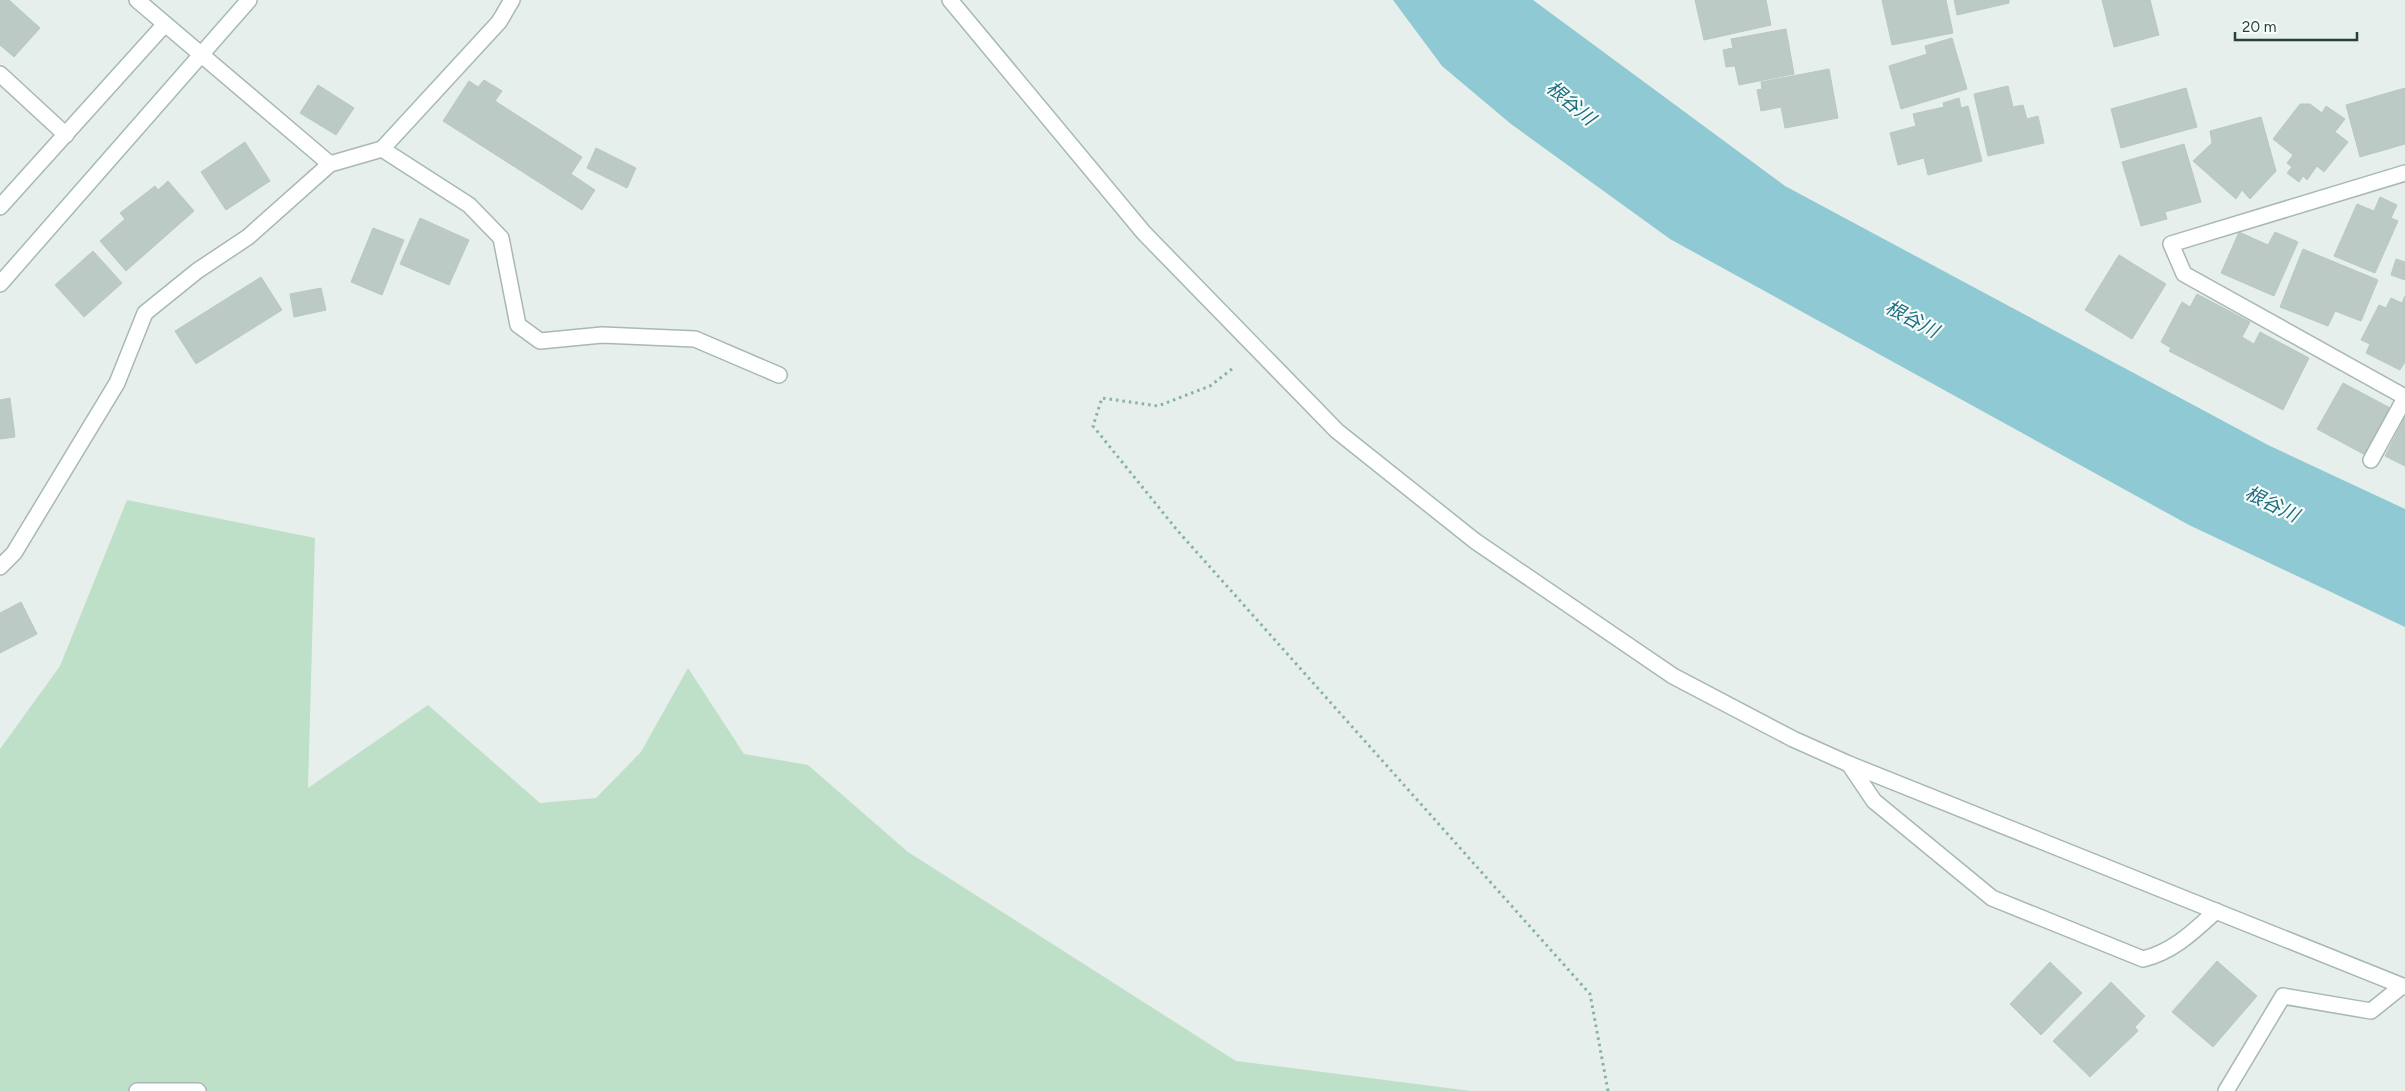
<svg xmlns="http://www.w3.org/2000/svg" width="2405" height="1091" font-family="Figtree,'Noto Sans JP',sans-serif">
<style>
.green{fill:#bfe0c8}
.water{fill:#8ec9d4}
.building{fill:#bbcac4;stroke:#b8c9c2}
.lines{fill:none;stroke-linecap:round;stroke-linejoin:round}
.lane-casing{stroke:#a8b8b2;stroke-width:18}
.street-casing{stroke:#a8b8b2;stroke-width:18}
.secondary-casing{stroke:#a4bbb3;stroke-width:18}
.path{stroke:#86b3a5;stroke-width:3;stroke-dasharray:2.5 4;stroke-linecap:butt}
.lane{stroke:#fff;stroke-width:15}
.street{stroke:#fff;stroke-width:15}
.secondary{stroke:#fff;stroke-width:15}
.labels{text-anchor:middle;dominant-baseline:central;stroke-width:4.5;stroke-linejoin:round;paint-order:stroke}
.water-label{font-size:19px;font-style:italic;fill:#1c6f80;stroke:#f7fbf9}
</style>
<rect width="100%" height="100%" fill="#e6efeb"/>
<path class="green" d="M127,500l188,38 -7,250 120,-83 112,98 56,-5 45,-46 47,-84 56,86 64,11 100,87 328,209 235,30h-1471v-342l60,-83z"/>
<path class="water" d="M1393,0h140l252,186 483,259 137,64v118l-216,-102 -519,-286 -159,-115 -69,-58z"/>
<g class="building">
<path d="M0,0h9l31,28 -26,29 -14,-12z"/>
<path d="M1695,0h71l5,25 -67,15z"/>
<path d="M1882,0h64l7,33 -61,12z"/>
<path d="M1954,0h55v3l-52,12z"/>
<path d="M2102,0h48l9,35 -45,12z"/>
<path d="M1786,29l8,45 -55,11 -4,-19 -9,1 -3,-17 10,-2 -2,-9z"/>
<path d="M1952,38l15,51 -66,20 -12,-43 38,-12 -2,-8z"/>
<path d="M1829,69l9,49 -53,10 -4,-21 -20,4 -4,-21 5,-1 -1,-7z"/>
<path d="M484,80l18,11 -7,10 87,56 -11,17 24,16 -13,20 -139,-89 26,-40 9,6z"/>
<path d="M318,85l36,23 -18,27 -36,-22z"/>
<path d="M2008,86l5,21 10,-2 4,14 11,-3 6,27 -56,13 -14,-62z"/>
<path d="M2186,88l11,39 -76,21 -10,-39z"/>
<path d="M2405,88v56l-45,13 -14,-52z"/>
<path d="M1959,98l2,10 7,-2 14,55 -54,14 -4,-17 -26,7 -8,-32 26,-7 -3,-12 31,-7 -1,-4z"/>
<path d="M2300,104h10l12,9 4,-7 19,13 -10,13 13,10 -24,30 -7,-6 -10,14 -4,-4 -4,6 -12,-9 5,-6 -5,-4 6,-8 -20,-16z"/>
<path d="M2261,117l15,54 -26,28 -8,-9 -6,9 -43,-38 19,-18 -2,-12z"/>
<path d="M245,142l25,39 -44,29 -25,-38z"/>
<path d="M2184,144l17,58 -36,10 2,7 -26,7 -19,-64z"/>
<path d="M596,148l40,20 -9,20 -40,-20z"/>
<path d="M168,181l26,30 -68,60 -26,-30 25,-22 -5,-6 35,-27 3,4z"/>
<path d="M2380,197l17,8 -6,13 7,3 -23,52 -41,-17 23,-52 17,7z"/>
<path d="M420,218l49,22 -20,45 -49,-21z"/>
<path d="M373,228l31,12 -22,55 -31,-13z"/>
<path d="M2239,232l29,13 7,-13 23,10 -24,54 -53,-23z"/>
<path d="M2303,249l75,31 -17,41 -26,-10 -7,15 -48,-19z"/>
<path d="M93,251l29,32 -38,34 -29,-32z"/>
<path d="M2119,255l47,29 -34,55 -47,-29z"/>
<path d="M2396,259l9,3v18l-14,-5z"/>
<path d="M261,277l21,33 -86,54 -21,-33z"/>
<path d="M321,288l5,22 -32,7 -4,-23z"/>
<path d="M2197,294l53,28 -8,15 12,7 6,-12 49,26 -26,52 -114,-59 2,-3 -10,-6 21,-40 8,5z"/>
<path d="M2405,296v66l-5,8 -34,-17 4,-9 -9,-4 18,-35 7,3 5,-10 11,5z"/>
<path d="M2343,383l51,27 -25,47 -52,-28z"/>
<path d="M10,398l5,39 -15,2v-39z"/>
<path d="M2405,417v49l-20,-10z"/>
<path d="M21,602l16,32 -37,19v-40z"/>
<path d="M2217,961l40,35 -44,51 -41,-35z"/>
<path d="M2050,962l32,31 -41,42 -31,-31z"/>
<path d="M2111,982l34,34 -10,11 3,4 -48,46 -37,-36z"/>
</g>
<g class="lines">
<defs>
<g id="lane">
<path d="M382,149l87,56 32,33 17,87 22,16 62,-6 93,4 84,36"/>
<path d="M137,1091h61"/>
</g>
<g id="street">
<path d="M137,0l193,164"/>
<path d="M950,0l194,233 193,198 138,110 198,135 120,63 56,25 556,223"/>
<path d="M0,74l66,61"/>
<path d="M2405,173l-234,71 13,30 221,123"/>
<path d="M0,207l165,-183"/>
<path d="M2371,460l34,-62"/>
<path d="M0,567l14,-14 103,-170 28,-70 52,-42 51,-34 82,-73 52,-15 117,-127 13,-22"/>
<path d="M1849,764l25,37 118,97 151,61c30,-7 51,-28 73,-48"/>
<path d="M2226,1091l57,-95 88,15 31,-25"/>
</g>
<path id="secondary" d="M0,284l249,-284"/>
</defs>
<use href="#lane" class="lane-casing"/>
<use href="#street" class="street-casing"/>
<use href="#secondary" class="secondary-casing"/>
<path class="path" d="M1232,369l-22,17 -52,20 -56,-8 -9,28 84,104 413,464 18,97"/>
<use href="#lane" class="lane"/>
<use href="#street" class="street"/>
<use href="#secondary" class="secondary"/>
</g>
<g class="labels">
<g class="water-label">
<text transform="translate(1571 103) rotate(40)">根谷川</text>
<text transform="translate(1912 319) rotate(28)">根谷川</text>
<text transform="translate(2272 504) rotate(26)">根谷川</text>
</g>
</g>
<path d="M2235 32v8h122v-8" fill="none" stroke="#24423a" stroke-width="2.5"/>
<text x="2242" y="32" font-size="15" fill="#24423a" stroke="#f7fbf9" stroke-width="4" paint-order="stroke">20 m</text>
</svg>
